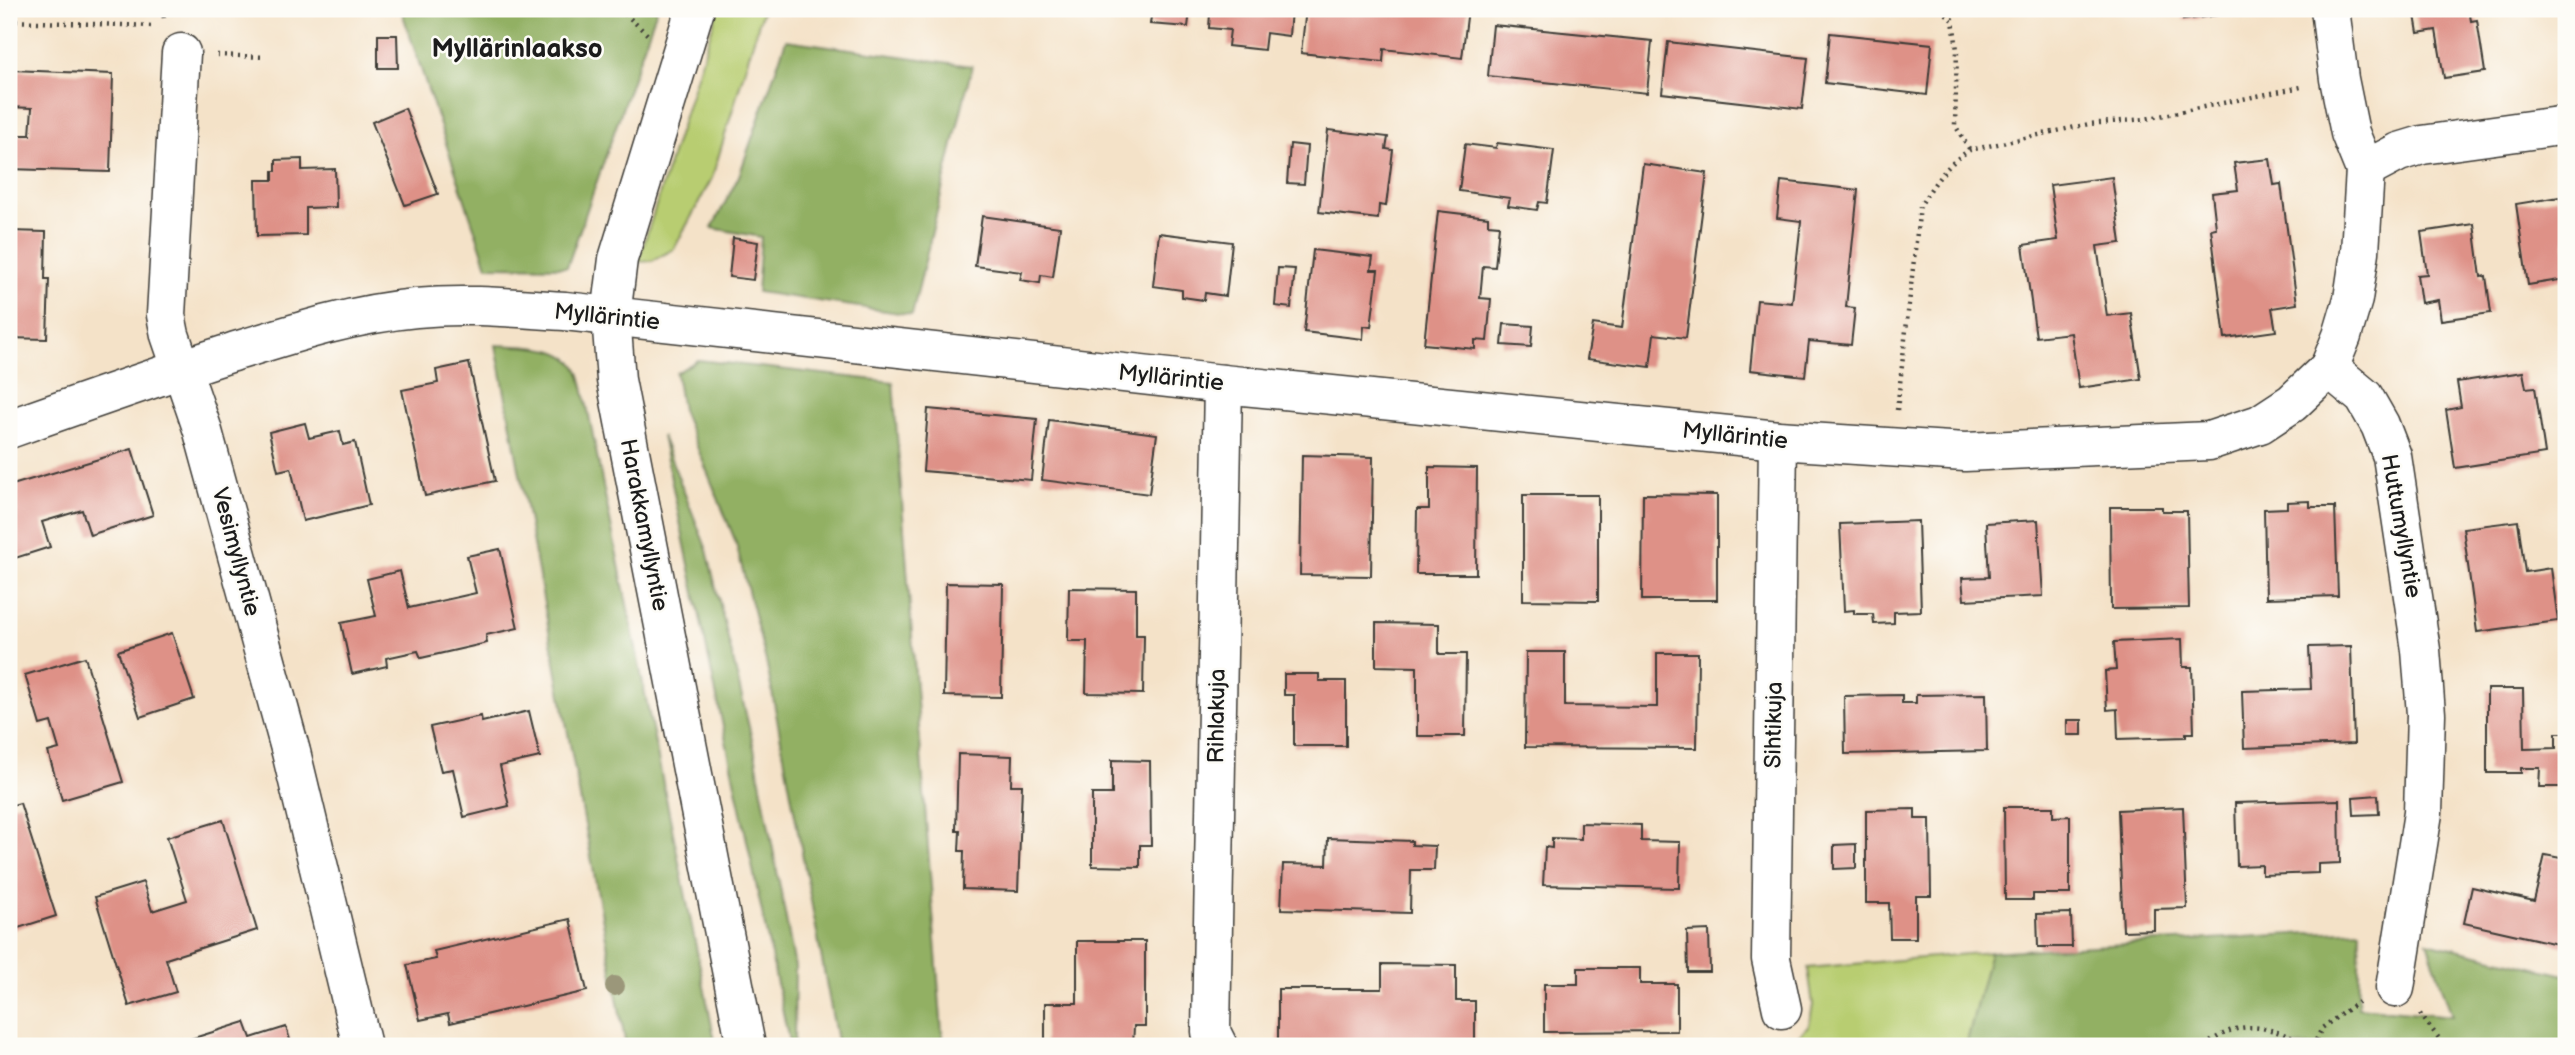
<svg xmlns="http://www.w3.org/2000/svg" width="2575" height="1055" font-family="'Balsamiq Sans',sans-serif">
<style>
.green{fill:#b8cd71;stroke:#6a7446;stroke-width:2}
.forest{fill:#92b063;stroke:#576640;stroke-width:2}
.building{fill:#de9187}
.lines{fill:none;stroke-linecap:round;stroke-linejoin:round}
.minor-casing{stroke:#3c3a36;stroke-width:41}
.path{stroke:#3c3a36;stroke-width:4.5;stroke-dasharray:2 5;stroke-linecap:butt}
.minor{stroke:#fff;stroke-width:38}
.tree{fill:#9b977a}
.labels{text-anchor:middle;dominant-baseline:central;stroke-width:5;stroke-linejoin:round;paint-order:stroke}
.street-label{font-size:23px;fill:#1c1c1c;stroke:#fdfcf7}
.quarter-label{font-size:26px;font-weight:bold;fill:#1c1c1c;stroke:#fdfcf7}
</style>
<rect width="100%" height="100%" fill="#fdfcf7"/>
<filter id="ink" filterUnits="userSpaceOnUse"><feTurbulence type="fractalNoise" baseFrequency=".0143" numOctaves="2"/><feDisplacementMap in="SourceGraphic" scale="14" xChannelSelector="R" yChannelSelector="G"/><feConvolveMatrix kernelMatrix="1 2 1 2 8 2 1 2 1" color-interpolation-filters="sRGB"/></filter>
<filter id="wash" filterUnits="userSpaceOnUse"><feTurbulence type="fractalNoise" baseFrequency=".00686" numOctaves="4" result="noise"/><feDisplacementMap in="SourceGraphic" scale="28" xChannelSelector="R" yChannelSelector="G"/><feGaussianBlur stdDeviation="1.57" result="paint"/><feColorMatrix in="noise" values="0 0 0 0 0 0 0 0 0 0 0 0 0 0 0 0 0 1.4 0 .05"/><feComposite in="paint" operator="in"/></filter>
<g filter="url(#wash)">
<rect width="100%" height="100%" fill="#f4e2c8"/>
<g class="green">
<path d="M718,9h45l-51,169 -38,71 -22,12 -14,1z"/>
<path d="M1990,952l-24,94h-178l21,-21 4,-20 -5,-37z"/>
</g>
<g class="forest">
<path d="M401,9h256l-90,258 -80,-1z"/>
<path d="M786,40l186,26 -60,249 -155,-23 4,-55 -49,-9 27,-52z"/>
<path d="M496,345c25,2 69,-2 82,25 3,6 4,14 6,21l132,655h-90z"/>
<path d="M698,360l195,22 50,664h-105l-71,-381 -32,-125 -53,-130 -6,-37z"/>
<path d="M662,436l45,114 47,198 41,219 -1,79h-4z"/>
<path d="M2360,930l-2,77 94,9 -25,-74 139,33v71h-600l24,-94z"/>
</g>
<g id="blocks">
<g class="building">
<path d="M1152,9h139l-2,27 -23,-3 -2,17 -36,-4 2,-16 -21,-2 1,-14 -20,-3 -2,16 -38,-3z"/>
<path d="M1306,9h38l39,4 1,-4h84l-6,49 -78,-9 -1,13 -82,-9z"/>
<path d="M2182,9h64v2l-63,9z"/>
<path d="M2414,9h55l2,12 6,-1 8,52 -41,6 -8,-48 -18,3z"/>
<path d="M1493,25l159,16 -5,52 -159,-17z"/>
<path d="M1830,33l102,11 -5,51 -102,-12z"/>
<path d="M378,35h19l1,33h-20z"/>
<path d="M1668,42l140,16 -6,51 -140,-16z"/>
<path d="M11,70l102,4 -3,98 -101,-3v-34h21l2,-27 -23,-1z"/>
<path d="M405,108l33,86 -33,11 -33,-83z"/>
<path d="M1328,130l60,7 -2,12 7,1 -7,56 -7,-1 -1,14 -59,-7z"/>
<path d="M1497,143l57,7 -7,53 -8,-1 -2,8 -29,-4 2,-8 -51,-7 6,-47 31,4z"/>
<path d="M1290,144l17,2 -3,38 -17,-1z"/>
<path d="M302,159v11l33,-1 1,38 -30,1v27l-49,1 -1,-56h17v-9h3v-11z"/>
<path d="M2270,159l4,26 7,-1 16,120 -25,4 4,23 -51,7 -14,-109 5,-1 -4,-35 26,-3 -4,-27z"/>
<path d="M1643,164l64,9 -21,165 -32,-4 -4,33 -63,-8 6,-35 29,4z"/>
<path d="M2112,177l9,66 -24,3 10,70 24,-3 10,66 -62,9 -8,-55 -35,4 -13,-92 35,-5 -8,-55z"/>
<path d="M1781,181l77,9 -12,117 9,1 -4,37 -42,-4 -4,35 -55,-6 7,-70 35,3 9,-82 -24,-3z"/>
<path d="M2560,197l3,21h3v61l-38,6 -12,-81z"/>
<path d="M1438,211l50,6v7l11,1 -4,42 -12,-1 -3,32 11,1 -4,42 -12,-1v9l-51,-5z"/>
<path d="M982,216l78,11 -7,50 -12,-2 -1,8 -20,-3 2,-8 -47,-6z"/>
<path d="M2474,224l7,53 5,-1 5,37 -50,7 -3,-20 -17,3 -4,-28 10,-1 -6,-42z"/>
<path d="M9,231l37,1 -1,47h4l-2,60 -38,-1z"/>
<path d="M1159,233l73,9 -6,54 -21,-3 -1,7 -22,-3v-7l-29,-4z"/>
<path d="M733,238l25,4 -5,38 -24,-3z"/>
<path d="M1313,250l60,7 -2,13h7l-7,57 -7,-1 -1,13 -59,-7z"/>
<path d="M1278,268l17,1 -4,39 -16,-2z"/>
<path d="M1504,324l29,2 -2,21 -29,-2z"/>
<path d="M469,363l26,118 -70,15 -23,-106 36,-7 -2,-13z"/>
<path d="M2523,372l3,16 9,-1 10,67 -90,14 -9,-58 15,-3 -4,-25z"/>
<path d="M928,409l109,10 -6,61 -108,-9z"/>
<path d="M1049,420l108,14 -8,60 -107,-14z"/>
<path d="M305,423l4,15 31,-7 3,14 12,-3 14,63 -66,16 -12,-53 -13,3 -9,-39z"/>
<path d="M132,449l21,66 -63,20 -8,-25 -40,12 8,25 -41,13v-74z"/>
<path d="M1302,455l71,2 -2,119 -71,-1z"/>
<path d="M1429,467l48,1 -1,106h-60l1,-65h12z"/>
<path d="M1643,494l74,1v105h-75z"/>
<path d="M1523,495h75v106l-75,-1z"/>
<path d="M2310,501v6h25l3,89 -72,2 -2,-89 23,-1v-6z"/>
<path d="M2110,507h52v4h25l2,97 -78,1z"/>
<path d="M2038,520l5,76 -79,4 -2,-22 27,-1 -3,-54z"/>
<path d="M1918,521l3,90 -27,1v11l-20,1 -1,-10h-19v-4l-10,1 -4,-87z"/>
<path d="M2518,521l7,51 26,-4 7,53 -81,11 -14,-104z"/>
<path d="M500,549l18,79 -32,7 1,8 -66,15 -3,-7 -32,7 1,8 -35,8 -11,-51 35,-7 -9,-37 33,-8 9,37 67,-15 -9,-37z"/>
<path d="M946,583l57,1 -2,113 -57,-1z"/>
<path d="M1069,588l67,1v46h8l-1,59 -57,-1 1,-52h-19z"/>
<path d="M1376,623l63,1v30h27l-1,82h-48v-69l-41,-1z"/>
<path d="M172,633l22,66 -54,18 -22,-66z"/>
<path d="M2182,639l1,28h9l2,66h-8v4l-68,2 -1,-30 -10,1 -2,-39 11,-1 -2,-28z"/>
<path d="M2351,646l3,98 -110,4 -2,-57 69,-2 -2,-42z"/>
<path d="M1526,652h39v54l92,1v-54h41l-1,95 -172,-1z"/>
<path d="M85,657l38,125 -61,18 -14,-48 11,-3 -8,-27 -11,3 -15,-50z"/>
<path d="M1284,674h35v7h27v65h-52v-51h-10z"/>
<path d="M2487,689h36l1,60 32,-1v-15h10v54h-27l1,-19h-19v5h-34z"/>
<path d="M1986,694l1,57 -142,3 -1,-58 58,-1v8h14v-8z"/>
<path d="M529,711l11,46 -40,9 9,40 -45,11 -11,-48 -12,2 -11,-44 51,-11 1,6z"/>
<rect x="2067" y="720" width="15" height="15"/>
<path d="M958,754l54,2 -1,29h11l-4,106 -55,-2 1,-38h-5l1,-20h-4z"/>
<path d="M1112,760l38,1 1,84h-11v22l-48,-1v-72h20z"/>
<path d="M2378,795l1,19 -25,1 -1,-18z"/>
<path d="M2339,800l1,63 -22,1v9l-56,2v-10l-25,1 -2,-63z"/>
<path d="M20,803l36,113 -47,15v-125z"/>
<path d="M2004,807h49v10l17,-1v78h-37v6h-28z"/>
<path d="M2183,807l4,101 -33,1v21l-31,1 -5,-121z"/>
<path d="M1915,809v10h15l1,77h-15v42h-26l-1,-35h-23v-93z"/>
<path d="M223,820l34,110 -91,29 10,33 -47,14 -34,-109 48,-15 9,29 35,-11 -20,-63z"/>
<path d="M1581,823l60,2v16l39,1 -1,46 -136,-3 2,-38 7,1v-10l29,1z"/>
<path d="M1328,838l84,3v4l23,1 -1,24h-23l-1,43 -129,-4 2,-45 44,1z"/>
<path d="M1856,844v24l-22,1v-24z"/>
<path d="M2545,855l21,4v87l-102,-23 8,-36 62,14z"/>
<path d="M2071,913l1,34h-34l-1,-33z"/>
<path d="M570,919l17,72 -137,32 -2,-9 -28,6 -13,-55 29,-6 -2,-8z"/>
<path d="M1709,930l1,42h-22l-1,-41z"/>
<path d="M1077,941h68v85h-11l-1,20h-88v-43h32z"/>
<path d="M1382,964l74,1v36h19v45h-197v-57h104z"/>
<path d="M1578,968h62v16h37v47l-133,1v-48h34z"/>
<path d="M245,1022l6,16 35,-11 6,19h-110l-1,-4z"/>
</g>
</g>
</g>
<g filter="url(#ink)">
<use href="#blocks" fill-opacity="0" stroke="#3c3a36" stroke-width="2"/>
<g class="lines">
<defs>
<g id="minor">
<path d="M695,9l-77,250 -7,57 5,64 130,666"/>
<path d="M2330,9l9,70 11,54 15,37 -5,82 -7,47 -11,37 -13,32 35,29 16,28 12,31 29,194 5,64 -3,99 -28,175"/>
<path d="M181,53l-15,262 4,20 32,93 89,324 71,294"/>
<path d="M2365,170l34,-18 23,-7 144,-20"/>
<path d="M9,429c73,-26 147,-52 221,-76 61,-19 122,-39 186,-45 50,-5 100,0 149,3l658,73 555,56 187,12 244,-11 51,-17 32,-21 37,-35"/>
<path d="M1778,440l-7,519 11,50"/>
<path d="M1218,1046l-7,-14 12,-648"/>
</g>
</defs>
<use href="#minor" class="minor-casing"/>
<g class="path">
<path d="M163,9l1,10"/>
<path d="M620,9l28,26"/>
<path d="M1689,9l30,3 18,-3"/>
<path d="M1941,9l12,11 4,30 -2,75 15,25"/>
<path d="M9,21l144,5"/>
<path d="M217,55l48,2"/>
<path d="M1897,410l23,-204c13,-21 27,-43 50,-56l119,-26 56,-5 156,-32"/>
<path d="M2420,1014l25,32"/>
<path d="M2205,1046c39,-32 66,-17 108,0"/>
<path d="M2313,1046l9,-18 37,-27"/>
<path d="M2490,1046l76,-5"/>
</g>
<use href="#minor" class="minor"/>
</g>
<circle class="tree" cx="615" cy="986" r="10"/>
</g>
<g class="labels">
<g class="street-label">
<text transform="translate(607 317) rotate(6)">Myllärintie</text>
<text transform="translate(1171 378) rotate(6)">Myllärintie</text>
<text transform="translate(1735 436) rotate(6)">Myllärintie</text>
<text transform="translate(644 525) rotate(79)">Harakkamyllyntie</text>
<text transform="translate(2401 526) rotate(80)">Huttumyllyntie</text>
<text transform="translate(236 552) rotate(75)">Vesimyllyntie</text>
<text transform="translate(1217 716) rotate(-89)">Rihlakuja</text>
<text transform="translate(1774 725) rotate(-89)">Sihtikuja</text>
</g>
<g class="quarter-label">
<text x="517" y="49">Myllärinlaakso</text>
</g>
</g>
<rect width="2575" height="1055" fill="none" stroke="#fdfcf7" stroke-width="35"/>
</svg>
